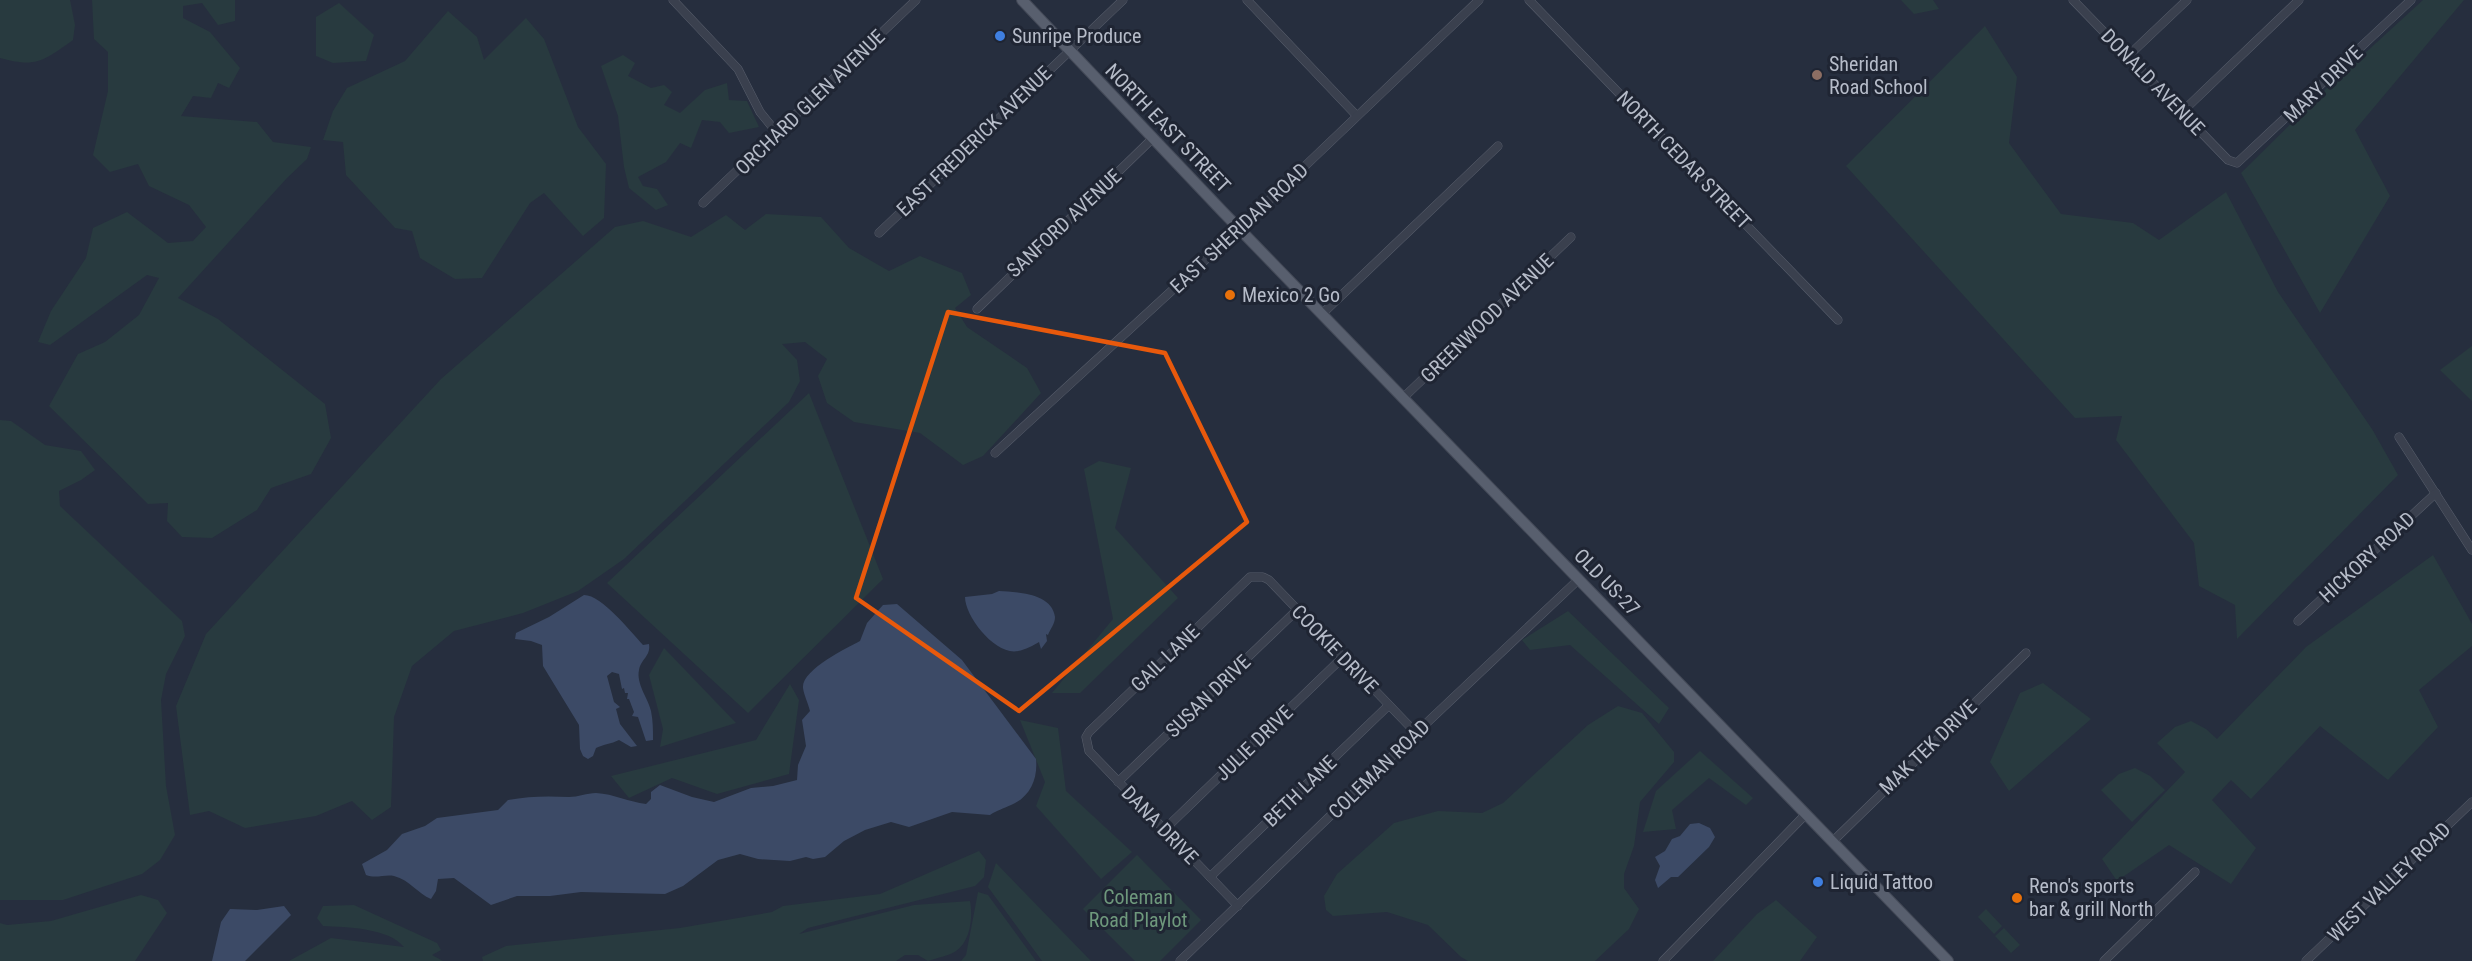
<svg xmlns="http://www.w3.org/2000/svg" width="2472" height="961" font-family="'Roboto Condensed',sans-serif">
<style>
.green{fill:#283a3f}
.water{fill:#3c4a66}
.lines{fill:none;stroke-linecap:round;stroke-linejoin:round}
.minor-casing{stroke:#585e6c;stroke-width:9}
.major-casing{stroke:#434957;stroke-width:12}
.minor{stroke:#3a404e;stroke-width:8}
.major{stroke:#585f6e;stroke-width:10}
.marked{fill:none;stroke:#e8590c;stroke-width:4.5;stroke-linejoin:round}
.shop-dot{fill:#3f7fe0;stroke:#1f2533;stroke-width:2}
.education-dot{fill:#8d6e63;stroke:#1f2533;stroke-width:2}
.food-dot{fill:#e8710a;stroke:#1f2533;stroke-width:2}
.labels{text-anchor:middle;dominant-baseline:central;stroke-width:6;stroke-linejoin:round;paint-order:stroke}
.poi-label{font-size:20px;fill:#b6bcc9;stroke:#1f2533;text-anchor:start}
.street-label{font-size:20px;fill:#b6bcc9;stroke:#1f2533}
.park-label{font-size:20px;fill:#6e987c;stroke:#1f2533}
</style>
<rect width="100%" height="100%" fill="#262e3e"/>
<g class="green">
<path d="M0,0h70l5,25 -2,15c-30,21 -36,28 -73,18z"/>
<path d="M92,0h143v21l-17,4 -16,-22 -19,3v12l27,14 30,36 -11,20 -11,-5 -7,15 -18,-2 -12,20 76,6 16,20 38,5 -4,12 -20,19 -109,120 40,21 107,85 6,34 -20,36 -40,14 -14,22 -45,28 -30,-1 -15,-16 1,-18 -20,1 -99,-98 29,-52 27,-12 34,-27 20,-37 -12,-3 -97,70 -12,-3 13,-31 35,-53 7,-30 34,-16 41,31 25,-2 13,-14 -17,-22 -40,-19 -11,-22 -28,8 -17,-17 15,-64v-39l-14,-13z"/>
<path d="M1901,0h32l6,9 -25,5z"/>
<path d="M2423,0h41l-109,130 35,66 -70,117 -79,-140 87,-86z"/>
<path d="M339,3l35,32 -8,26 -33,2 -17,-7v-39z"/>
<path d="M448,11l29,26 7,23 42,-42 18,21 34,88 28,37 -2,54 -21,18 -39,-43 -14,10 -48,75 -27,1 -35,-21 -8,-27 -17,-3 -49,-53 -3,-33 -20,-2 10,-29 14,-23 58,-27z"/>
<path d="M1985,26l32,51 -8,66 52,71 72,9 26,17 67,-48 52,100 94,137 26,46 -161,164 -2,-34 -36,-19 -5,-43 -78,-103 6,-24 -47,2 -229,-252z"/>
<path d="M623,55l12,8 -7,13 23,12 13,-3 8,7 -8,13 16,8 25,-23 22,-7 2,17 18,1 12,26 -30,6 -9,-11 -18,-2 -11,28 -11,-5 -14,19 -28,15 5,9 14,3 11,16 -12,5 -27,-22 -5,-21 -6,-51 -17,-50z"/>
<path d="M766,214l55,3 28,31 40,23 31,-15 42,17 9,22 -16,13 12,19 60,41 14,25 -58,63 -20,9 -43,-32 -66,-11 -27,-19 -9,-27 9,-17 -22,-17 -23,2 15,16 3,21 -11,21 -165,157 -46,32 -55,22 -69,18 -42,35 -18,51 -3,90 -19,13 -20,-19 -36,15 -71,12 -36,-17 -19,4 -14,-109 30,-72 235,-255 174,-152 28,-6 48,16 35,-22 19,15z"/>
<path d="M2472,346v55l-32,-31z"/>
<path d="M809,393l74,186 -135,134 -141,-130z"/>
<path d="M0,420l11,1 34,24 36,6 14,19 -14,10 -22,11 1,15 122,115 3,15 -19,38 -5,26 5,86 9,49 -15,25 -18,14 -79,26h-63z"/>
<path d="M1099,461l32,7 -16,60 63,70 -98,95h-28l61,-74 -29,-150z"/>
<path d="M2433,555l39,69v22l-53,44 19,37 -50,53 -68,-54 -69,73 -20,-19 -19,20 44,48 -25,36 -62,-39 -52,36 -15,-22 83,-87 -28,-29 18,-16 16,-6 15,8 11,10 89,-92z"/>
<path d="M1568,611l101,97 -10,16 -89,-79 -40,5 -8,-10z"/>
<path d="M664,648l72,75 -76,24 3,-18 -14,-54z"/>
<path d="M2043,683l48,36 -82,72 -19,-29 30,-69z"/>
<path d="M790,684l9,16 -10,74 -72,20 -45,-16 -43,20 -18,-22 145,-36z"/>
<path d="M1618,706l24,7 32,39v10l-34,40 -6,44 -10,28v14l15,21 -10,20 -34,32h-127l-7,-4 -33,-32 -41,-13 -54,4 -7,-6 -2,-14 13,-22 57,-51 44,-12 44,2 21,-10 85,-78z"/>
<path d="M1020,720l38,8 8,63 66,61 -31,27 -65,-73 9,-24z"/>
<path d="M1700,751l53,47 -7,7 -37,-27 -37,32 4,19 -33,3 13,-41z"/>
<path d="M2135,768l15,8 15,14 -33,32 -31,-32 18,-16z"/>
<path d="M979,851l7,9 -2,17 -9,9 -167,42 -9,6 115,-29 56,-4c3,15 1,40 -14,50 -7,5 -20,7 -28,10l-10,-6h-13l-9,6h-413l-1,-4 24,-11 174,-18 92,-16 11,-6 97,-12z"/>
<path d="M1137,855l64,65 -41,41h-25l-52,-52z"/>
<path d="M996,863l95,98h-49l-54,-74z"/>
<path d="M978,892l10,3 48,66h-75l5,-6z"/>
<path d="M141,895l17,5 9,13 -32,48h-135v-38l7,2 44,-4z"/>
<path d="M1776,900l41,37 -17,24h-87l44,-47z"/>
<path d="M354,905l83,38 4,7 -9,5 11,6h-154l42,-23 73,9c-15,-19 -58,-20 -81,-21l-6,-8 6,-12z"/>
<path d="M1986,909l16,17 -8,8 -16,-17z"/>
<path d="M2004,928l16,17 -9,8 -16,-17z"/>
</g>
<g class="water">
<path d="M999,591c18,1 53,2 56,26 0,7 -5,12 -7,18l-2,-1 1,7 -6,8 -2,-7c-5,3 -14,8 -21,9 -22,5 -53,-34 -53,-54l27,-3z"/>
<path d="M584,595c18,0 47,37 59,50l6,-1c2,12 -8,15 -10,26 -3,14 9,28 12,41 2,10 2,19 2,29l-7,1 -8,-24 -6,-1 2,-4 -5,-13h-2l1,-6h-3l-1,-5 -2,1 -3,-15 -7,-2 -5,4 7,26 6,5 -4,2 4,15 17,22 -6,1 -12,-7c-8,4 -15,4 -23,8l-3,8 -5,3 -5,-3 -3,-7 -1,-24 -36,-59 -1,-21 -11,-4 -16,-2 1,-6 33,-16z"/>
<path d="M897,604l65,56 74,99c2,20 -6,38 -25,46 -8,4 -14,5 -21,10l-38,-3 -43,15 -18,-5 -26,8 -21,11 -19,16 -12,2 -7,-2 -16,4 -32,-2 -18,-5 -22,6 -35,26 -18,8 -84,-2 -31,4h-33l-26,9 -37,-27 -16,1 -2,12 -5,8c-13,-5 -21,-19 -37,-23 -9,-2 -18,3 -28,-1l-4,-11 25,-14 15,-16 23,-8 12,-8 61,-8 10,-10c21,-4 40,-4 61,-3 9,0 18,-4 27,-4 18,1 33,9 50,11l5,-5v-7l9,-7 32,12 22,5 37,-14 22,-2 24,-6 1,-15 8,-19 -4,-26 8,-9c-2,-8 -6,-16 -7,-23 -2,-18 44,-40 57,-47l7,-18 16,-18z"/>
<path d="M1699,823l11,5 5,9 -6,10 -31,30h-7l-13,11 -3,-8 5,-14 -5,-9 10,-6 7,-12 8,-3 10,-12z"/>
<path d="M284,906l7,9 -46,46h-33l9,-39 9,-13 27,1z"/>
</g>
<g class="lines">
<defs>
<g id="minor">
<path d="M673,0l65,69 22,43 17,21"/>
<path d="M1247,0l110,116"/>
<path d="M1529,0l309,320"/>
<path d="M2073,0l155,160 9,3 174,-163"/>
<path d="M2128,56l59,-56"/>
<path d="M2182,112l117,-112"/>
<path d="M703,203l213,-203"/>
<path d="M879,233l244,-233"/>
<path d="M977,309l176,-171"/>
<path d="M1322,314l176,-168"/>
<path d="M1403,398l168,-161"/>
<path d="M2399,437l73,113"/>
<path d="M995,453l245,-225 239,-228"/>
<path d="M2298,621l138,-128"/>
<path d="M1118,782l179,-172"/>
<path d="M1165,829l178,-172"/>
<path d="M1832,842l194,-189"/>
<path d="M1210,877l179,-172"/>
<path d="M1238,906l-149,-155 -3,-14 3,-5 161,-155h13l6,3 147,153"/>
<path d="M1180,961l236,-228 163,-154"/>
<path d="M1663,961l142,-146"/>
<path d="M2104,961l91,-89"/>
<path d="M2306,961l166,-159"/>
</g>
<path id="major" d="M1022,0l201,212 725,749"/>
</defs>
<use href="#minor" class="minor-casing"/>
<use href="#major" class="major-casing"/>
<use href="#minor" class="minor"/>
<use href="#major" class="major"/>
</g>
<path class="marked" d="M948,312l217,41 82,169 -228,189 -163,-113z"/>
<g class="shop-dot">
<circle cx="1000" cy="36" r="6"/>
<circle cx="1818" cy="882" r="6"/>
</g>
<circle class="education-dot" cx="1817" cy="75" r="6"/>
<g class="food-dot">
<circle cx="1230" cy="295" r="6"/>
<circle cx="2017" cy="898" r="6"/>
</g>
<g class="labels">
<g class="poi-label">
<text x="1012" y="36">Sunripe Produce</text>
<text x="1829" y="64">Sheridan<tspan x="1829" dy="23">Road School</tspan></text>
<text x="1242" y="295">Mexico 2 Go</text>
<text x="1830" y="882">Liquid Tattoo</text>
<text x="2029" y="886">Reno's sports<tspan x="2029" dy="23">bar &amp; grill North</tspan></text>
</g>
<g class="street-label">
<text transform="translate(2153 82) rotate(46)">DONALD AVENUE</text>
<text transform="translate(2323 84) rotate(-44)">MARY DRIVE</text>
<text transform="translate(810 102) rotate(-44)">ORCHARD GLEN AVENUE</text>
<text transform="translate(1168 128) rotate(46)">NORTH EAST STREET</text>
<text transform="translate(974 141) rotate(-44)">EAST FREDERICK AVENUE</text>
<text transform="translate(1684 160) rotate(46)">NORTH CEDAR STREET</text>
<text transform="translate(1064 223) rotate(-43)">SANFORD AVENUE</text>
<text transform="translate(1239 228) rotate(-43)">EAST SHERIDAN ROAD</text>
<text transform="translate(1487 318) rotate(-44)">GREENWOOD AVENUE</text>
<text transform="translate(2367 557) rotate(-43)">HICKORY ROAD</text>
<text transform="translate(1607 582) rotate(46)">OLD US-27</text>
<text transform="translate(1335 649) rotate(46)">COOKIE DRIVE</text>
<text transform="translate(1165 658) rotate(-44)">GAIL LANE</text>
<text transform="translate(1208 696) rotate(-44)">SUSAN DRIVE</text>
<text transform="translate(1254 743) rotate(-44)">JULIE DRIVE</text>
<text transform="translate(1928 747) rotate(-44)">MAK TEK DRIVE</text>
<text transform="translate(1379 769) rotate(-44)">COLEMAN ROAD</text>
<text transform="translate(1300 791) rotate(-44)">BETH LANE</text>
<text transform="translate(1160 825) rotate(46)">DANA DRIVE</text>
<text transform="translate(2389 882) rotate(-44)">WEST VALLEY ROAD</text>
</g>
<g class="park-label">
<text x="1138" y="897">Coleman<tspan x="1138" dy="23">Road Playlot</tspan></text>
</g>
</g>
</svg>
